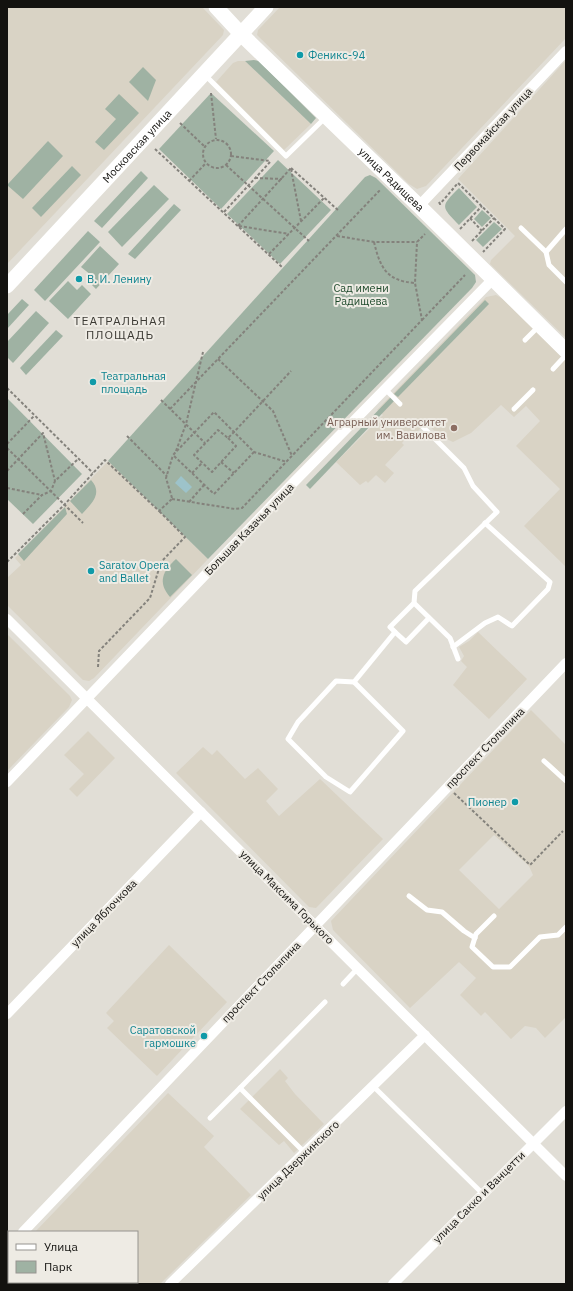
<svg xmlns="http://www.w3.org/2000/svg" width="573" height="1291" font-family="'IBM Plex Sans',sans-serif">
<style>
.built{fill:#d9d3c5;fill-rule:evenodd}
.green{fill:#9fb2a3}
.water{fill:#9dc3ca}
.lines{fill:none;stroke-linecap:round;stroke-linejoin:round}
.path{stroke:#84827c;stroke-width:2;stroke-dasharray:3 2;stroke-linecap:butt}
.lane{stroke:#fff;stroke-width:5}
.street{stroke:#fff;stroke-width:10}
.secondary{stroke:#fff;stroke-width:15}
.culture-dot{fill:#0f9aa8;stroke:#eeebe4;stroke-width:1.5}
.education-dot{fill:#8d6e63;stroke:#eeebe4;stroke-width:1.5}
.labels{text-anchor:middle;dominant-baseline:central;stroke-width:4;stroke-linejoin:round;paint-order:stroke}
.culture-label{font-size:11px;fill:#0d838f;stroke:#eeebe4;text-anchor:start}
.street-label{font-size:11px;fill:#13120f;stroke:#eeebe4}
.park-label{font-size:11px;fill:#1b4728;stroke:#eeebe4}
.education-label{font-size:11px;fill:#785e54;stroke:#eeebe4;text-anchor:end}
.neighbourhood-label{font-size:12px;letter-spacing:1px;fill:#3c3a34;stroke:#eeebe4}
</style>
<rect width="100%" height="100%" fill="#e1ded6"/>
<g class="built">
<path d="M7,7h195l22,23 -1,5 -216,229z"/>
<path d="M280,7h286v31l-140,148 -9,3 -8,-5 -152,-149 1,-5z"/>
<path d="M566,60v278l-76,-74 1,-4 24,-24 -57,-57z"/>
<path d="M238,61h7l66,63 -27,26 -68,-68 17,-19z"/>
<path d="M496,295l7,4 63,62v206l-42,-41 36,-37 -44,-43 24,-25 -14,-15 -12,11 -13,-12 -30,28 -18,9 -13,-6 -14,-13 -17,17 -3,-2 -4,5 2,2 -19,20 9,8 -9,10 -9,-8 -8,8 -2,-2 -6,4 -24,-23 47,-47 -6,-5 109,-113z"/>
<path d="M108,461l100,98 -114,119 -5,3 -6,-1 -76,-75v-27l14,-13 -6,-7z"/>
<path d="M478,632l49,47 -38,40 -36,-34 14,-18 -6,-6 3,-5 -5,-9 10,-6z"/>
<path d="M7,634l63,62 2,4 -3,7 -62,64z"/>
<path d="M531,710l35,35v272l-21,21 -9,-10 -11,-2 -14,13 -26,-27 -4,4 -21,-21 16,-17 -17,-16 -49,46 -77,-78 -2,-9zM494,835l35,31 4,9 -34,34 -40,-39z"/>
<path d="M88,731l27,27 -38,39 -8,-8 15,-15 -20,-19z"/>
<path d="M203,747l9,8 5,-5 28,29 13,-11 20,21 -12,12 13,15 41,-37 63,60 -67,69 -7,-1 -133,-134z"/>
<path d="M169,945l58,57 -70,74 -50,-48 7,-7 -8,-8z"/>
<path d="M280,1069l8,9 -3,3 10,13 29,30 -30,29 -10,-12 -5,4 -39,-36z"/>
<path d="M168,1093l46,43 -10,11 47,48 -91,89h-153v-22l2,-2v22h128v-50h-102z"/>
</g>
<g class="green">
<path d="M254,60l5,1 57,57 -5,6 -66,-63z"/>
<path d="M143,67l13,13 -8,21 -19,-19z"/>
<path d="M211,93l63,58 -53,58 -62,-60z"/>
<path d="M119,94l20,19 -35,37 -9,-8 21,-23 -11,-10z"/>
<path d="M48,141l15,15 -40,43 -16,-14z"/>
<path d="M278,160l53,50 -51,54 -53,-50z"/>
<path d="M72,166l9,9 -40,42 -9,-9z"/>
<path d="M141,171l7,7 -46,50 -8,-7z"/>
<path d="M370,175l6,3 99,97 1,7 -4,6 -264,271 -100,-98 257,-284z"/>
<path d="M154,185l15,14 -47,48 -14,-15z"/>
<path d="M459,188l18,19 -18,18c-18,-19 -19,-18 0,-37z"/>
<path d="M174,204l7,6 -46,49 -7,-5z"/>
<path d="M482,210l9,8 -9,9 -8,-8z"/>
<path d="M494,222l8,7 -19,18 -7,-7z"/>
<path d="M88,231l12,11 -55,59 -11,-11z"/>
<path d="M100,246l19,18 -23,25 -9,-9 4,-5 -10,-8z"/>
<path d="M68,281l9,9 5,-5 9,9 -23,25 -19,-18z"/>
<path d="M22,299l7,6 -22,24v-14z"/>
<path d="M485,300l4,4 -91,93 -4,-3z"/>
<path d="M36,311l13,12 -36,40 -6,-6v-15z"/>
<path d="M56,330l7,6 -37,39 -6,-7z"/>
<path d="M391,397l4,3 -85,89 -4,-4z"/>
<path d="M7,398l75,76 -49,50 -26,-25z"/>
<path d="M91,480c12,13 1,23 -9,34l-12,-13z"/>
<path d="M65,507l2,7 -43,47 -6,-7z"/>
<path d="M176,559l16,16 -22,22c-13,-15 -7,-26 6,-38z"/>
</g>
<path class="water" d="M181,476l11,11 -6,6 -11,-10z"/>
<g class="lines">
<g class="path">
<path d="M211,93l5,46"/>
<path d="M180,123l24,23"/>
<circle cx="217" cy="154" r="14"/>
<path d="M155,149l128,119"/>
<path d="M231,156l39,5"/>
<path d="M226,165l83,76"/>
<path d="M291,168l48,43"/>
<path d="M291,169l10,52"/>
<path d="M255,178l27,1"/>
<path d="M189,181l17,-18"/>
<path d="M439,202l1,2 18,-21 47,46 -22,23"/>
<path d="M224,212l46,-50"/>
<path d="M470,218l12,13"/>
<path d="M238,226l53,-58"/>
<path d="M239,226l50,8"/>
<path d="M460,229l22,-23"/>
<path d="M337,236l37,6h43"/>
<path d="M472,241l22,-23"/>
<path d="M374,242c6,25 12,39 41,41"/>
<path d="M269,254l55,-56"/>
<path d="M422,320l43,-45"/>
<path d="M218,359l55,52 19,45"/>
<path d="M7,388l86,85"/>
<path d="M161,400l44,43"/>
<path d="M170,409l211,-220"/>
<path d="M127,436l40,40"/>
<path d="M228,438l8,8 -24,26 -18,-17 24,-25 10,8 6,-6 20,20 33,10"/>
<path d="M7,444l27,-28"/>
<path d="M7,448l76,75"/>
<path d="M176,451l10,-27 17,-72"/>
<path d="M254,452l-40,42 -41,-39 41,-43 20,20 57,-61"/>
<path d="M221,462l13,11"/>
<path d="M7,471l36,-38 12,48"/>
<path d="M192,473l10,-10"/>
<path d="M7,488l35,7"/>
<path d="M172,498l-6,-20 7,-23"/>
<path d="M172,499l63,10 7,-1 180,-188 -7,-37 2,-41 8,-8"/>
<path d="M189,502l15,-17"/>
<path d="M23,514l19,-19 9,-4 4,-10 23,-22"/>
<path d="M7,562l58,-58 40,-44 54,51 13,-12"/>
<path d="M98,667l1,-16 51,-53 11,-36 24,-25 -26,-26"/>
<path d="M454,793l76,72 33,-34"/>
</g>
<g class="lane">
<path d="M205,75l81,81 40,-39"/>
<path d="M521,228l25,24 20,-23"/>
<path d="M546,252l3,13 17,17"/>
<path d="M525,340l14,-14"/>
<path d="M553,369l13,-14"/>
<path d="M385,389l15,15"/>
<path d="M514,409l19,-19"/>
<path d="M414,603l36,35 8,21"/>
<path d="M395,632l11,10 23,-24"/>
<path d="M453,647l32,-24 13,-6 14,9 36,-37 2,-7 -65,-59"/>
<path d="M336,681l18,1 49,49 -53,61 -24,-15 -38,-38 10,-17z"/>
<path d="M354,682l41,-50 -5,-5 24,-24 1,-12 82,-79 -24,-26 -9,-18 -44,-44"/>
<path d="M544,761l22,20"/>
<path d="M409,896l18,14 15,2 22,19 11,7"/>
<path d="M494,916l-18,18 -4,13 21,20h17l30,-30 18,-2 8,-8"/>
<path d="M343,984l15,-16"/>
<path d="M374,1087l109,107"/>
<path d="M210,1118l30,-30"/>
<path d="M305,1153l-65,-65 85,-86"/>
</g>
<g class="street">
<path d="M419,206l147,-155"/>
<path d="M7,619l559,557"/>
<path d="M7,782l286,-299 200,-204"/>
<path d="M7,1014l194,-202"/>
<path d="M23,1232l543,-569"/>
<path d="M7,1249l2,-2"/>
<path d="M170,1284l255,-249"/>
<path d="M393,1284l173,-173"/>
</g>
<g class="secondary">
<path id="s1" d="M216,7l25,27 178,172 147,145"/>
<path id="s2" d="M7,286l259,-279"/>
</g>
</g>
<g class="culture-dot">
<circle cx="300" cy="55" r="4"/>
<circle cx="79" cy="279" r="4"/>
<circle cx="93" cy="382" r="4"/>
<circle cx="91" cy="571" r="4"/>
<circle cx="515" cy="802" r="4"/>
<circle cx="204" cy="1036" r="4"/>
</g>
<circle class="education-dot" cx="454" cy="428" r="4"/>
<g class="labels">
<g class="culture-label">
<text x="308" y="55">Феникс-94</text>
<text x="87" y="279">В. И. Ленину</text>
<text x="101" y="376">Театральная<tspan x="101" dy="13">площадь</tspan></text>
<text x="99" y="565">Saratov Opera<tspan x="99" dy="13">and Ballet</tspan></text>
<text x="507" y="802" text-anchor="end">Пионер</text>
<text x="196" y="1030" text-anchor="end">Саратовской<tspan x="196" dy="13">гармошке</tspan></text>
</g>
<g class="street-label">
<text transform="translate(493 129) rotate(-47)">Первомайская улица</text>
<text stroke="none"><textPath href="#s2" startOffset="191">Московская улица</textPath></text>
<text stroke="none"><textPath href="#s1" startOffset="246">улица Радищева</textPath></text>
<text transform="translate(249 529) rotate(-46)">Большая Казачья улица</text>
<text transform="translate(485 748) rotate(-46)">проспект Столыпина</text>
<text transform="translate(287 897) rotate(45)">улица Максима Горького</text>
<text transform="translate(104 913) rotate(-46)">улица Яблочкова</text>
<text transform="translate(261 982) rotate(-46)">проспект Столыпина</text>
<text transform="translate(298 1160) rotate(-44)">улица Дзержинского</text>
<text transform="translate(479 1197) rotate(-45)">улица Сакко и Ванцетти</text>
</g>
<g class="park-label">
<text x="361" y="288">Сад имени<tspan x="361" dy="13">Радищева</tspan></text>
</g>
<g class="education-label">
<text x="446" y="422">Аграрный университет<tspan x="446" dy="13">им. Вавилова</tspan></text>
</g>
<g class="neighbourhood-label">
<text x="120" y="320">ТЕАТРАЛЬНАЯ<tspan x="120" dy="14">ПЛОЩАДЬ</tspan></text>
</g>
</g>
<rect width="573" height="1291" fill="none" stroke="#13120f" stroke-width="16"/>
<rect x="8" y="1231" width="130" height="52" fill="#eeebe4" stroke="#96948f"/>
<rect x="16" y="1244" width="20" height="6" fill="#ffffff" stroke="#96948f"/>
<text x="44" y="1251" font-size="12" fill="#13120f">Улица</text>
<rect x="16" y="1261" width="20" height="12" fill="#9fb2a3" stroke="#96948f"/>
<text x="44" y="1271" font-size="12" fill="#13120f">Парк</text>
</svg>
